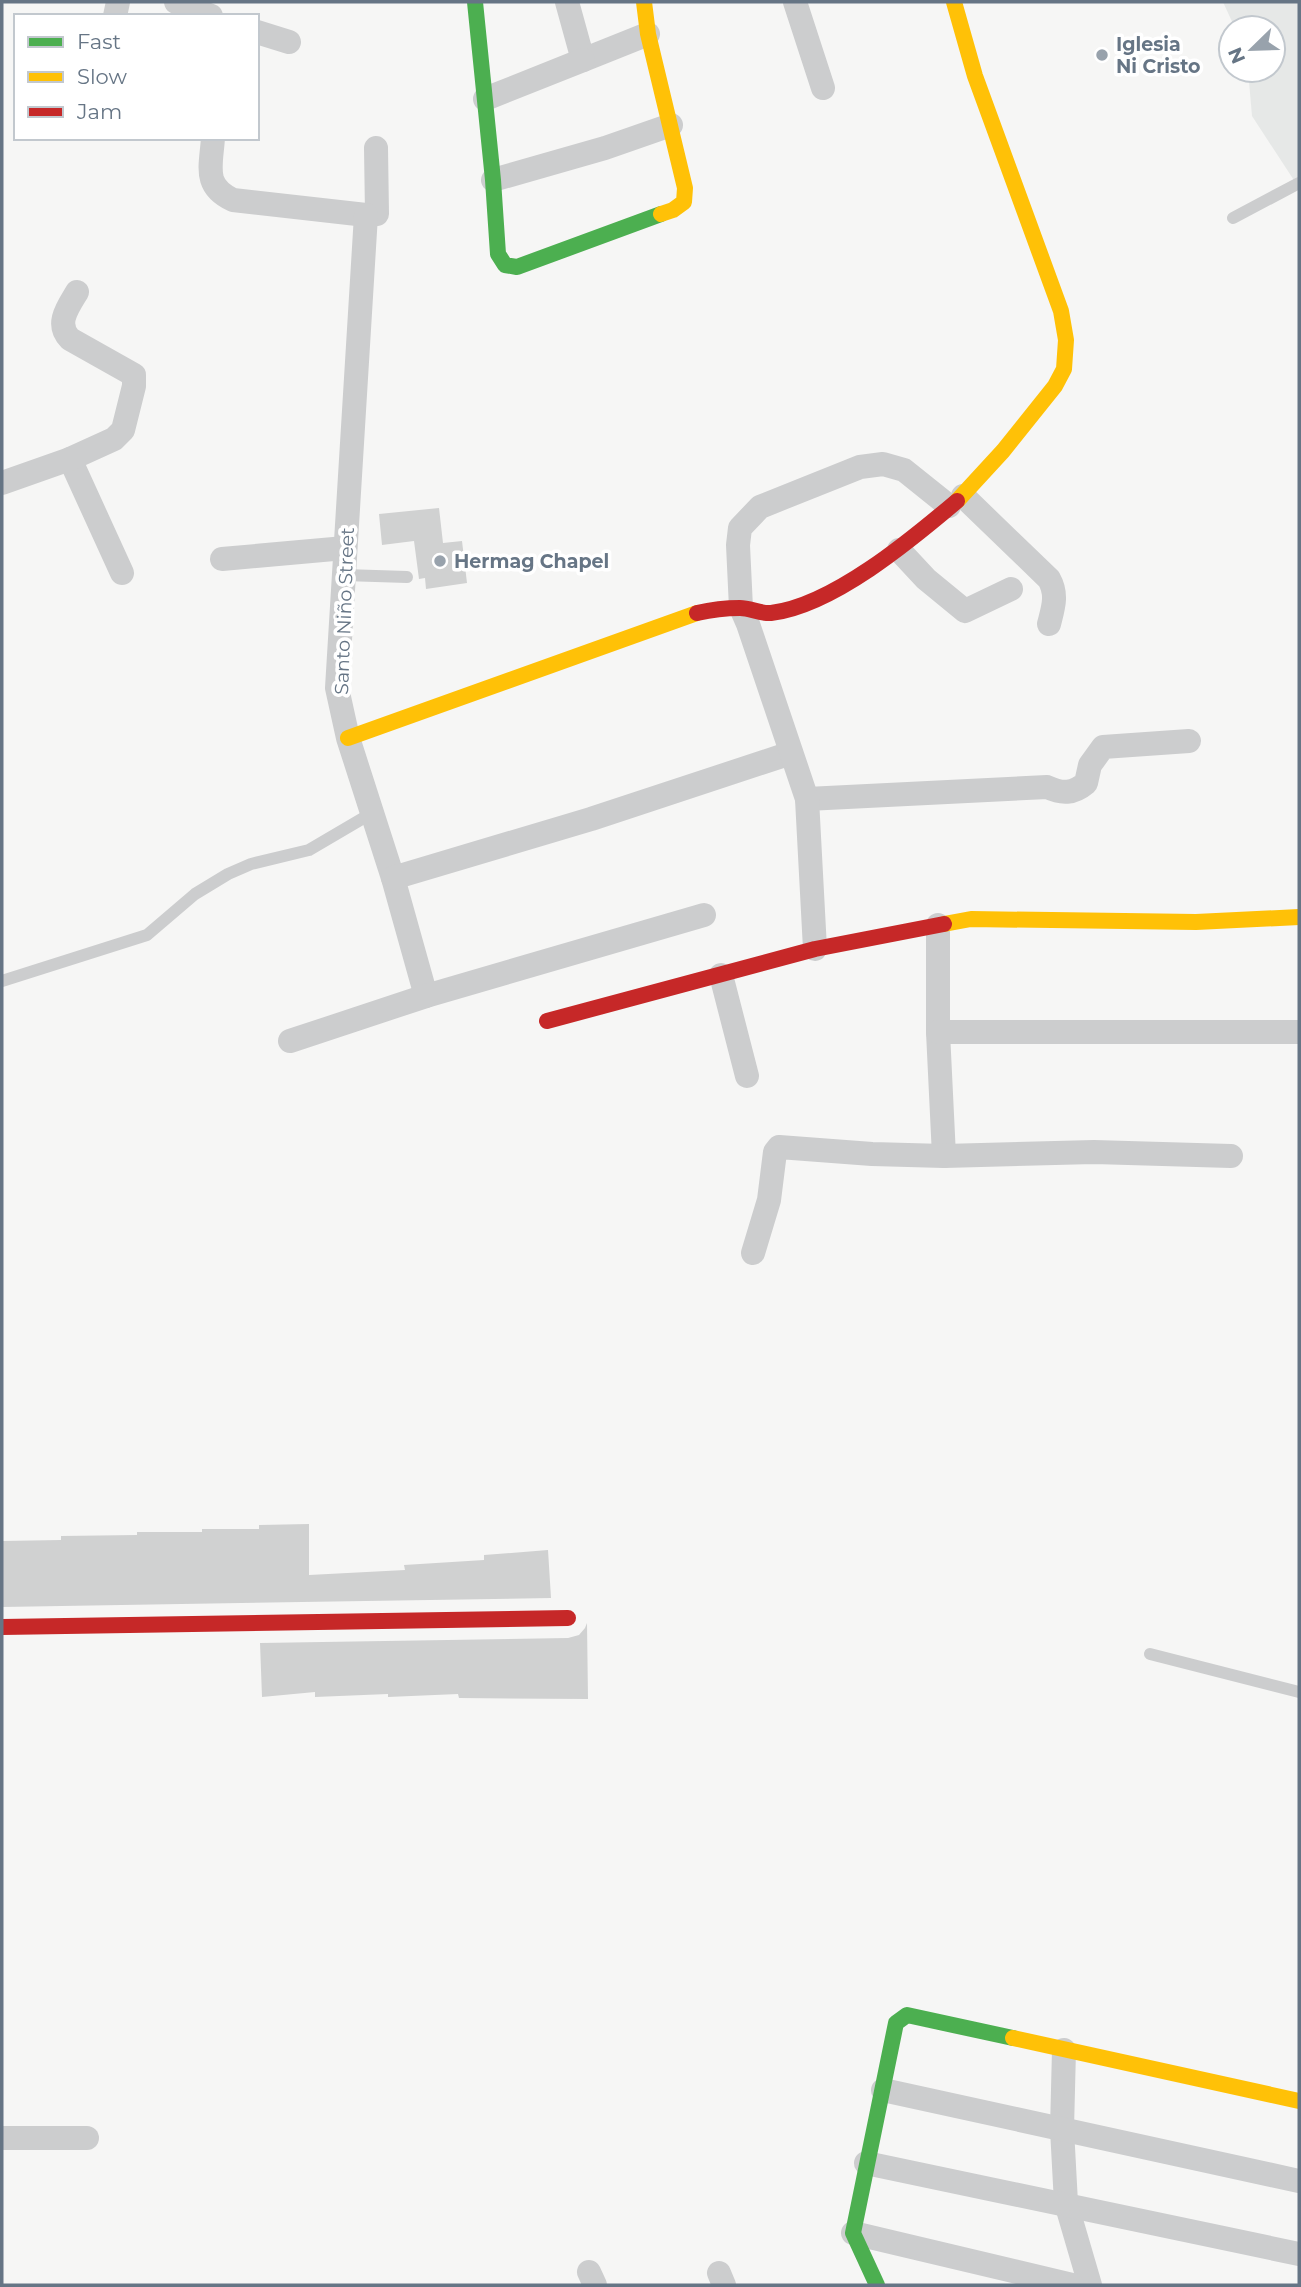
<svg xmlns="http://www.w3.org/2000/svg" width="1301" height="2287" viewBox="0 0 1301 2287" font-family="Montserrat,sans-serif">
<rect width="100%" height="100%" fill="#f6f6f5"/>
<polygon fill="#e6e8e7" points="1223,2 1299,2 1299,188 1252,116 1248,70 1273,70 1273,28 1235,28"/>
<g fill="#d0d1d1">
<polygon points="439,508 443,543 462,541 467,583 426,589 425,578 419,579 414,541 382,545 379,514"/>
<polygon points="309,1524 309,1575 405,1570 404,1565 484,1560 484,1555 548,1550 551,1598 2,1607 2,1541 61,1540 61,1536 137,1535 137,1532 202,1532 202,1529 259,1529 259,1525"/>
<polygon points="587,1623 588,1699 459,1698 458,1694 388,1697 388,1694 315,1697 315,1692 262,1697 260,1643 568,1638 579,1635 585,1628"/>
</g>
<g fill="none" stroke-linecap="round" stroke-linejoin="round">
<g stroke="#cccdce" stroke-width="12">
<polyline points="1233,218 1299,183"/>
<polyline points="344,575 407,577"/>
<polyline points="2,981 147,935 195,894 228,874 251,864 309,850 372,813"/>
<polyline points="1150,1654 1299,1692"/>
</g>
<g stroke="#cccdce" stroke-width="24">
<polyline points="176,2 211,16"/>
<polyline points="567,2 583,60 648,34"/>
<polyline points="795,2 823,88"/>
<polyline points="115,16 118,2"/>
<polyline points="257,32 289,42"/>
<polyline points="485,99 583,60"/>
<path d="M213,138C211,167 203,186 233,200L366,215L377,214L376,148"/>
<polyline points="493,180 605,148 671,125"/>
<polyline points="366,215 337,688 348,738 393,878 426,996"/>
<polyline points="70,459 122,573"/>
<path d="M2,483L70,459L114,439L123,430L134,386V375L70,339C55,324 68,307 77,292"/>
<path d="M963,496L1049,579C1058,595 1053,608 1049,624"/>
<polyline points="899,550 926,579 965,611 1011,589"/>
<polyline points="222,559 345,548"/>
<path d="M807,799L1047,787C1062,794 1073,794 1086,783L1090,765L1103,747L1189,741"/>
<polyline points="393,878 591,819 791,753"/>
<polyline points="938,925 938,1032 944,1156"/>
<polyline points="815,949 807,799 748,624 741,608 738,545 740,528 760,507 860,467 883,464 904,470 949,506"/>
<polyline points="721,975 747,1076"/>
<polyline points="938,1032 1299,1032"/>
<polyline points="290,1041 426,996 704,915"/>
<polyline points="753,1253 769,1200 775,1152 779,1147 872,1154 944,1156 1094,1152 1231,1156"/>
<polyline points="1064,2050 1062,2129 1066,2203 1090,2285"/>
<polyline points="883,2090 1299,2181"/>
<polyline points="2,2138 87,2138"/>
<polyline points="866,2163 1299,2254"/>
<polyline points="853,2233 1072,2285"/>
<polyline points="589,2272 595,2285"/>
<polyline points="719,2273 724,2285"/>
</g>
<g stroke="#4caf50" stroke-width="16">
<polyline points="475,2 493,180 498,254 505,265 517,267 661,214"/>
<polyline points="877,2285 853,2233 896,2023 907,2015 1013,2038"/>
</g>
<g stroke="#ffc107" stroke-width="16">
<polyline points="644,2 648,34 685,188 684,202 673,210 661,214"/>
<polyline points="954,2 975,76 1061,311 1066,340 1064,369 1055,386 1003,451 957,501"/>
<polyline points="348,738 697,613"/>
<polyline points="944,924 971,919 1196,922 1299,917"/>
<polyline points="1013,2038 1299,2101"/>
</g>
<g stroke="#c62828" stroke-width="16">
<path d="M697,613C710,610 726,608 740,608C750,608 761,614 771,613C832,606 911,540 957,501"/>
<polyline points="547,1021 815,949 944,924"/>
<polyline points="2,1627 568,1618"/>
</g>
</g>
<g fill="#98a2ac" stroke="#fff" stroke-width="2.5">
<circle cx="1102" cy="55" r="7"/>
<circle cx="440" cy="561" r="7"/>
</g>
<g text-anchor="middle" stroke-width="7" stroke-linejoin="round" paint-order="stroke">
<g font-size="19" font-weight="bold" fill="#667585" stroke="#fff" text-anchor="start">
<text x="1116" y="51">Iglesia<tspan x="1116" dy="22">Ni Cristo</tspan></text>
<text x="454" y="568">Hermag Chapel</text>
</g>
<g font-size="19" fill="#667585" stroke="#fff">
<text transform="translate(344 611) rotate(-88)" y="7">Santo Niño Street</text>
</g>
</g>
<rect width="1301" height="2287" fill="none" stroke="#667585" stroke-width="7"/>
<rect x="14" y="14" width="245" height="126" fill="#ffffff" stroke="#c2c8ce" stroke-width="2"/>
<rect x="28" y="37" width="35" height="10" fill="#4caf50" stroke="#c2c8ce" stroke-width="2"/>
<text x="77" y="49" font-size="21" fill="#667585">Fast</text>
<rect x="28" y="72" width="35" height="10" fill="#ffc107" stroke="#c2c8ce" stroke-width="2"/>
<text x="77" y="84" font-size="21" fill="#667585">Slow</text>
<rect x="28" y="107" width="35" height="10" fill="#c62828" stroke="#c2c8ce" stroke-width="2"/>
<text x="77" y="119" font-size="21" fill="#667585">Jam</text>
<g transform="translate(1252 49) rotate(247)"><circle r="33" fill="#ffffff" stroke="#c2c8ce" stroke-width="2"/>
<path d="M0-5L12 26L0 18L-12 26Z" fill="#98a2ac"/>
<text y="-10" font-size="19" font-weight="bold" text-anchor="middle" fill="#667585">N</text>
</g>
</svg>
